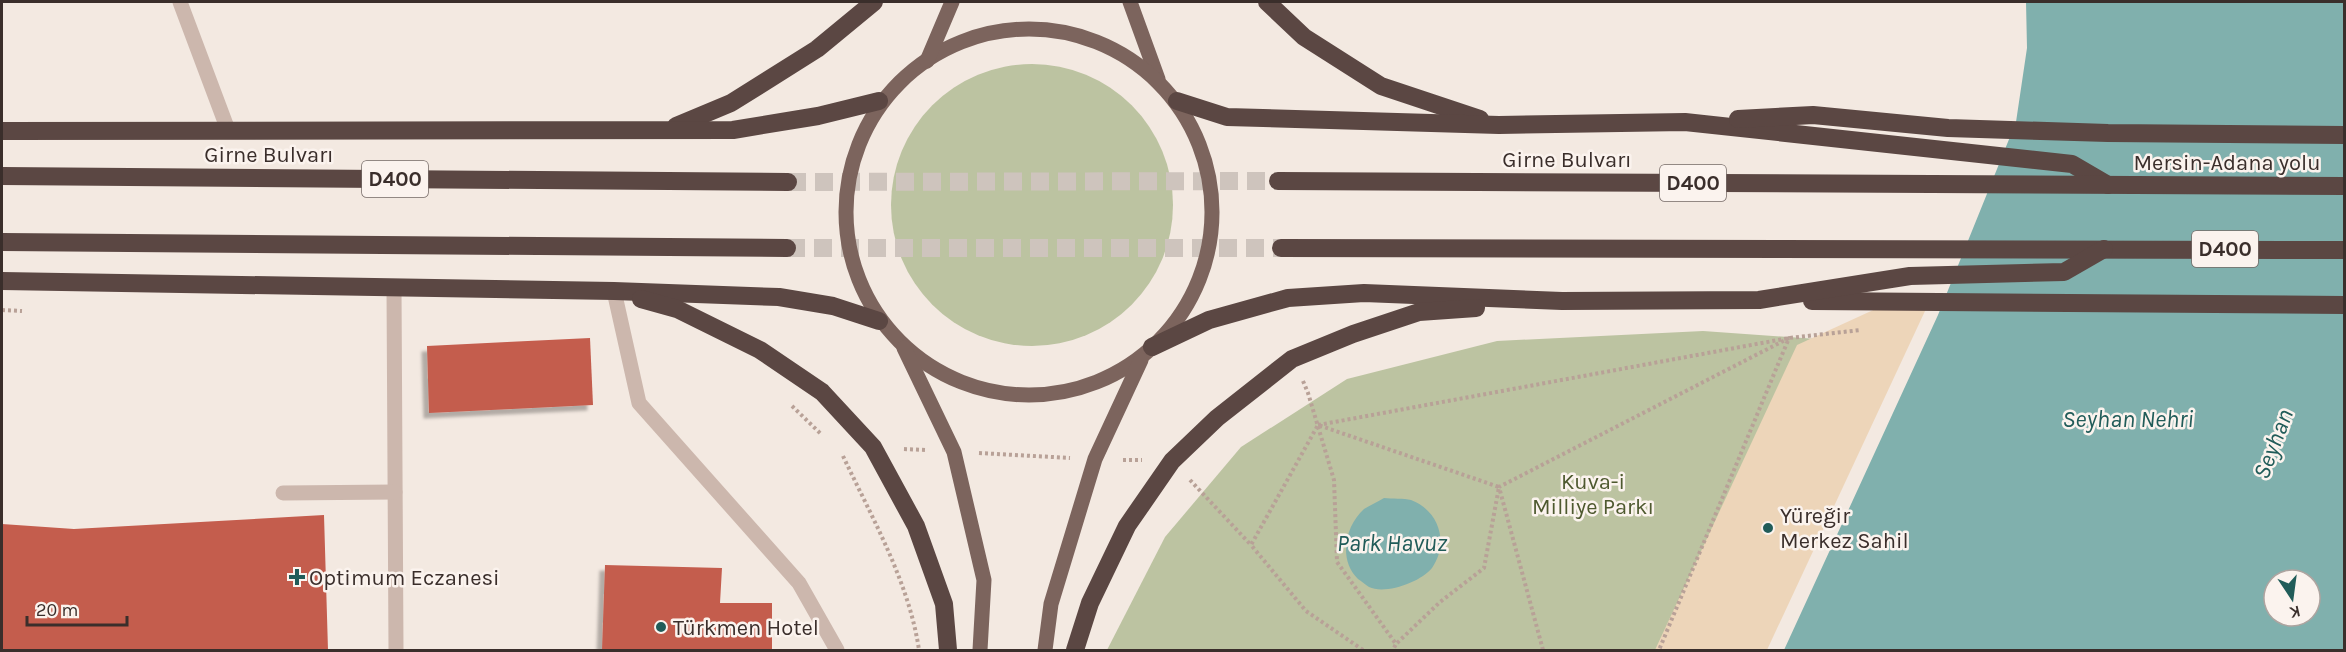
<svg xmlns="http://www.w3.org/2000/svg" width="2346" height="652" viewBox="0 0 2346 652" font-family="Karla,sans-serif">
<defs>
<filter id="shadow"><feDropShadow dx="-5.5" dy="5.5" stdDeviation="1.5" flood-color="#0004"/></filter>
</defs>
<rect width="100%" height="100%" fill="#f3e9e1"/>
<g fill="#bcc3a1">
<circle cx="1032" cy="205" r="141"/>
<polygon points="1703,331 1860,342 1701,650 1107,650 1165,537 1241,447 1347,379 1497,341"/>
</g>
<polygon fill="#edd5b9" points="1906,295 1932,296 1767,650 1655,650 1797,345"/>
<g fill="#80b0ad" fill-rule="evenodd">
<path d="M2026,2H2344V650H1784L1938,315L2016,122L2027,48ZM2274,580H2310V616H2274Z"/>
<path d="M1384,498C1392,499 1404,498 1411,500C1440,511 1449,544 1432,568C1421,582 1385,595 1369,587C1366,585 1361,581 1358,579C1338,560 1345,526 1364,509C1370,505 1378,502 1384,498Z"/>
</g>
<g fill="#c45d4e" filter="url(#shadow)">
<polygon points="590,338 593,405 429,413 427,346"/>
<polygon points="324,515 328,650 2,650 2,524 74,529"/>
<polygon points="605,565 722,568 720,603 772,603 772,650 602,650"/>
</g>
<g fill="none" stroke-linecap="round" stroke-linejoin="round">
<g stroke="#cec4bd" stroke-width="18" stroke-dasharray="18 9" stroke-linecap="butt">
<polyline points="788,182 1278,181"/>
<polyline points="787,248 1281,248"/>
</g>
<g stroke="#b8a197" stroke-width="4" stroke-dasharray="3 3" stroke-linecap="butt">
<polyline points="2,310 22,311"/>
<polyline points="1303,381 1308,393 1334,480 1337,562 1396,644 1393,650"/>
<polyline points="792,406 821,434"/>
<polyline points="1318,425 1789,338 1861,330"/>
<polyline points="904,449 927,450"/>
<polyline points="979,453 1070,458"/>
<path d="M843,456C872,518 909,582 919,650"/>
<polyline points="1123,460 1142,460"/>
<polyline points="1190,480 1251,545"/>
<polyline points="1363,650 1306,611 1251,545 1318,425 1499,487 1484,568 1440,602 1396,644"/>
<polyline points="1543,650 1499,487 1789,338 1659,650"/>
</g>
<g stroke="#ccb7ad" stroke-width="15">
<polyline points="180,2 228,130"/>
<polyline points="394,288 396,650"/>
<polyline points="614,291 639,403 799,583 837,650"/>
<polyline points="283,493 395,492"/>
</g>
<g stroke="#7c645d" stroke-width="15">
<polyline points="1130,2 1158,79"/>
<circle cx="1029" cy="212" r="183"/>
<polyline points="927,61 952,2"/>
<polyline points="904,348 954,452 984,580 980,650"/>
<polyline points="1045,650 1051,604 1095,459 1141,360"/>
</g>
<g stroke="#5b4743" stroke-width="18">
<polyline points="1267,2 1304,37 1381,86 1480,119"/>
<polyline points="1177,101 1227,117 1499,125 1685,122 2072,164 2108,185"/>
<polyline points="1738,119 1813,115 1948,128 2108,133 2344,135"/>
<polyline points="676,126 731,103 817,49 874,2"/>
<polyline points="2,131 733,130 818,116 879,101"/>
<polyline points="2,176 788,182"/>
<polyline points="1278,181 2344,186"/>
<polyline points="2,242 787,248"/>
<polyline points="1281,248 2344,250"/>
<polyline points="2,281 614,291 779,297 833,306 879,321"/>
<polyline points="641,299 677,309 760,350 822,392 873,447 916,526 944,604 948,650"/>
<polyline points="1812,301 2344,305"/>
<polyline points="1152,347 1209,320 1288,298 1364,293 1562,301 1759,300 1910,276 2064,272 2104,249"/>
<polyline points="1075,650 1090,603 1127,526 1172,461 1217,418 1292,359 1353,334 1419,312 1476,308"/>
</g>
</g>
<g fill="#215c59" stroke="#fbf3ee" stroke-width="2">
<circle cx="1768" cy="528" r="6"/>
<path d="M294 568h6v6h6v6h-6v6h-6v-6h-6v-6h6z"/>
<circle cx="661" cy="627" r="6"/>
</g>
<g text-anchor="middle" stroke-width="5" stroke-linejoin="round" paint-order="stroke">
<g fill="#fbf3ee" stroke="#746966" stroke-width="1.5">
<rect x="362" y="161" width="66" height="36" rx="4.5"/>
<rect x="1660" y="165" width="66" height="36" rx="4.5"/>
<rect x="2192" y="231" width="66" height="36" rx="4.5"/>
</g>
<g font-size="21" font-weight="bold" fill="#3a2e2b">
<text x="395" y="186">D400</text>
<text x="1693" y="190">D400</text>
<text x="2225" y="256">D400</text>
</g>
<g font-size="22" fill="#3a2e2b" stroke="#fbf3ee">
<text x="269" y="162">Girne Bulvarı</text>
<text x="1567" y="167">Girne Bulvarı</text>
<text x="2227" y="170">Mersin-Adana yolu</text>
</g>
<g font-size="22" fill="#4e592f" stroke="#fbf3ee">
<text x="1593" y="489">Kuva-i<tspan x="1593" dy="25">Milliye Parkı</tspan></text>
</g>
<g font-size="22" fill="#3a2e2b" stroke="#fbf3ee" text-anchor="start">
<text x="1780" y="523">Yüreğir<tspan x="1780" dy="25">Merkez Sahil</tspan></text>
<text x="309" y="585">Optimum Eczanesi</text>
<text x="673" y="635">Türkmen Hotel</text>
</g>
<g font-size="24" font-style="italic" fill="#215c59" stroke="#fbf3ee">
<text x="2128" y="427">Seyhan Nehri</text>
<text transform="translate(2273 444) rotate(-69)" y="8">Seyhan</text>
<text x="1392" y="551">Park Havuz</text>
</g>
</g>
<rect width="2346" height="652" fill="none" stroke="#3a2e2b" stroke-width="6"/>
<g transform="translate(2292 598) rotate(167)"><circle r="28" fill="#fbf3ee" stroke="#aea4a0" stroke-width="1.5"/>
<path d="M0-4.5L10 22L0 15L-10 22Z" fill="#215c59"/>
<text y="-9" font-size="16" font-weight="bold" text-anchor="middle" fill="#3a2e2b">K</text>
</g>
<path d="M27 616v9h100v-9" fill="none" stroke="#3a2e2b" stroke-width="3"/>
<text x="36" y="616" font-size="18" fill="#3a2e2b" stroke="#fbf3ee" stroke-width="4.5" paint-order="stroke">20 m</text>
</svg>
